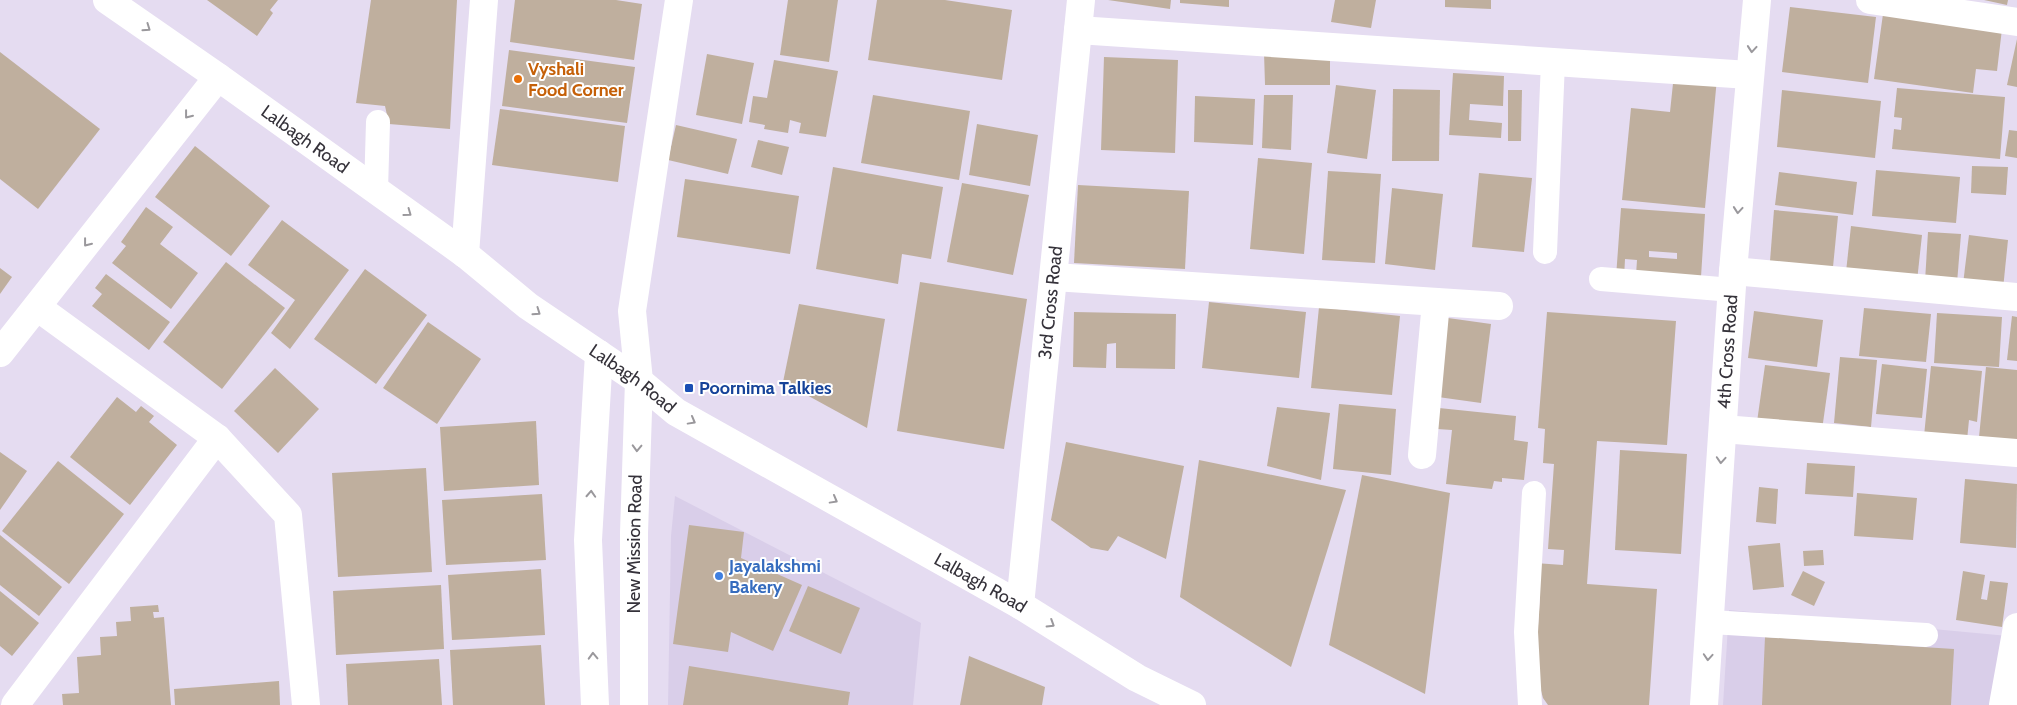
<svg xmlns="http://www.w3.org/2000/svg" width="2017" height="705" viewBox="0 0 2017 705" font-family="Cabin,sans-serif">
<rect width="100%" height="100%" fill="#e5dcf1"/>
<g fill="#d9cee9">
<polygon points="675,496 921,623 913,705 668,705 671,536"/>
<polygon points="1729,610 2008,636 1994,705 1723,705"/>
</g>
<g fill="#bfaf9e" fill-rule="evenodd">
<polygon points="207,0 278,0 270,10 273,13 257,36"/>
<polygon points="371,0 457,0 450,129 389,124 385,106 356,103"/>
<polygon points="515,0 616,0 642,4 634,60 510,42"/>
<polygon points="788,0 838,0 829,62 780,55"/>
<polygon points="877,0 945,0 1012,10 1002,80 868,60"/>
<polygon points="1108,0 1171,0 1170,9"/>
<polygon points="1180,0 1229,0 1229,7 1180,3"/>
<polygon points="1335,0 1376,0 1371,28 1331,22"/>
<polygon points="1445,0 1491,0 1491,9 1445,7"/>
<polygon points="1984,0 2008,0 2007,5"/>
<polygon points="1790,7 1876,17 1868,83 1782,72"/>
<polygon points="1883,14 2002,29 1997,71 1976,69 1973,93 1874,79"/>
<polygon points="2017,39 2017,87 2007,85"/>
<polygon points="509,50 635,67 627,123 502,106"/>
<polygon points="1330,51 1330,85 1265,85 1264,52"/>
<polygon points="0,52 100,129 38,209 0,179"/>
<polygon points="707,54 754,63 742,124 696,115"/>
<polygon points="1104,57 1178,60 1175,153 1101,150"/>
<polygon points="774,60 838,71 826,137 799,133 801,123 790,120 788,133 764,129 765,125 749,122 753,96 767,98"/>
<polygon points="1453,73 1504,76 1503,106 1470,104 1469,120 1502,123 1501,138 1449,135"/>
<polygon points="1674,74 1717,78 1705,208 1622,200 1631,108 1670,112"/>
<polygon points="1336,85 1376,90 1367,159 1327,153"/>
<polygon points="1897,88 2005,97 2000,159 1892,149 1894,129 1901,130 1902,118 1894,117"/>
<polygon points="1393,89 1440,90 1439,161 1392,161"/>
<polygon points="1508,90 1522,90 1521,141 1508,141"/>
<polygon points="1782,90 1881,101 1875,158 1777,147"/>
<polygon points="873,95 970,111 959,180 861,163"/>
<polygon points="1264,95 1293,95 1291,150 1262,148"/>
<polygon points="1195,96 1255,99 1253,145 1194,142"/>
<polygon points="500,109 625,126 618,182 492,165"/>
<polygon points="977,124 1038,135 1030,186 969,175"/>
<polygon points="676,125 737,139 728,174 668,160"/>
<polygon points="2009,130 2017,131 2017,158 2005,156"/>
<polygon points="758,140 789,147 782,175 751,167"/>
<polygon points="195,146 270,206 231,256 155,197"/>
<polygon points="1258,158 1312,163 1304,254 1250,249"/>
<polygon points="1972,166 2008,167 2006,195 1971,193"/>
<polygon points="833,167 943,187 931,259 902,254 898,284 816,269"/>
<polygon points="1876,170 1960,177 1956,223 1872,216"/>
<polygon points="1328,171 1381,174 1375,263 1322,260"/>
<polygon points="1779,172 1857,182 1853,215 1775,205"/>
<polygon points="1479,173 1532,178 1524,252 1472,247"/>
<polygon points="685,179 799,196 790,254 677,237"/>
<polygon points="962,183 1029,195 1013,275 947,262"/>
<polygon points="1078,185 1189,191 1185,269 1074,263"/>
<polygon points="1392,188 1443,194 1435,270 1385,264"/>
<polygon points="146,207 173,227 160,244 198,273 171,309 112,263 126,246 121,242"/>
<path d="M1621,208L1705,214L1701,277L1636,275L1637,260L1625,259L1624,278L1616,277ZM1649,251L1677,253V259L1649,257Z"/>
<polygon points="1774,210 1838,216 1833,267 1770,261"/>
<polygon points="282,220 349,270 290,349 271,333 295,300 248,265"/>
<polygon points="1851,226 1922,235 1917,281 1846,272"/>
<polygon points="1928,232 1961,234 1957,283 1925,281"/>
<polygon points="1969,235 2008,240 2003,289 1963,284"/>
<polygon points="226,262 285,308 222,389 163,342"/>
<polygon points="0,268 12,277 0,294"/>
<polygon points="365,269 427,315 376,384 314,339"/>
<polygon points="106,274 170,322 149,350 92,306 102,294 95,288"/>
<polygon points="920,282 1027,299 1004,449 897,431"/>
<polygon points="1209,302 1306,312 1299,378 1202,368"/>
<polygon points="799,304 885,319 867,428 783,382"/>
<polygon points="1319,307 1400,316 1392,395 1311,388"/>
<polygon points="1864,308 1931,314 1926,362 1859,356"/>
<polygon points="1754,311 1823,320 1817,367 1748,358"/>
<polygon points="1074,312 1176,314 1175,369 1116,368 1116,343 1107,344 1106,368 1073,367"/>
<polygon points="1547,312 1676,321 1667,445 1597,441 1587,584 1657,589 1649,705 1548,705 1543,698 1535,669 1540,597 1533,596 1535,563 1563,565 1564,550 1548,549 1554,464 1543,463 1545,429 1538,428"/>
<polygon points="1937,313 2002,317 1999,367 1934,363"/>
<polygon points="2012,316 2017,317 2017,361 2007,360"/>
<polygon points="1448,318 1491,324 1481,403 1438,397"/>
<polygon points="428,322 481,359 437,424 383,388"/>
<polygon points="1840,357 1877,360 1871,427 1834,423"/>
<polygon points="1882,364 1927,369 1922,418 1876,414"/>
<polygon points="1765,365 1830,373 1822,430 1757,422"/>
<polygon points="1931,366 1982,371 1977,422 1969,420 1967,440 1924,436"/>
<polygon points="1986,367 2017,370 2017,441 1979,437"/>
<polygon points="275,368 319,409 278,453 234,411"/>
<polygon points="117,397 136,412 141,406 154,416 149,422 177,445 130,505 70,457"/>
<polygon points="1339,404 1396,409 1391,475 1333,469"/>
<polygon points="1277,407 1330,413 1321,480 1267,466"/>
<polygon points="1439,408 1516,416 1514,440 1528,442 1524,480 1502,478 1502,482 1494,481 1492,489 1446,484 1452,430 1437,429"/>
<polygon points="536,421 539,485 444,491 440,427"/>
<polygon points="1066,442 1184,466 1166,559 1118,536 1108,551 1091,548 1051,520"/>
<polygon points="1620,450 1687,454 1681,554 1615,550"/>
<polygon points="0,452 27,471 0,510"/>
<polygon points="1199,460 1346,490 1291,667 1180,597"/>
<polygon points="58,461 124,514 69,584 2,531"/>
<polygon points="1807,463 1855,466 1853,497 1805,494"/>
<polygon points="426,468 432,572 338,577 332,473"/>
<polygon points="1362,475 1450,493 1425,694 1329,645"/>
<polygon points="1965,479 2017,484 2016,548 1960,543"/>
<polygon points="1759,487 1778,489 1776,524 1756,522"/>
<polygon points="1857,493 1917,498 1913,540 1854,536"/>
<polygon points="542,494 546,560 446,565 442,500"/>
<polygon points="689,525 744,532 741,558 802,585 773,651 731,632 728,652 673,644"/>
<polygon points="0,535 62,587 39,616 0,585"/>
<polygon points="1780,543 1784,587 1753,590 1748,546"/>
<polygon points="1823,550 1824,565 1804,566 1803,551"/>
<polygon points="541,569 545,635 452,640 448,575"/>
<polygon points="1803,571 1825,582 1814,606 1791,595"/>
<polygon points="1963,571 1985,575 1981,599 1987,600 1990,581 2008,583 2002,627 1956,620"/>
<polygon points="441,585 444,649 336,655 333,591"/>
<polygon points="808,586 860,608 841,654 789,631"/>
<polygon points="0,591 39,623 12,656 0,646"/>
<polygon points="158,605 159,612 153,612 154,618 164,617 171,705 63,705 62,694 79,693 77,657 101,655 100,637 117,636 116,622 131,621 130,607"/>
<polygon points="1765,637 1954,649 1951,705 1762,705"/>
<polygon points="541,645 545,705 453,705 450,650"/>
<polygon points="969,656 1045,687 1042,705 960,705"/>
<polygon points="439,659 442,705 348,705 346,664"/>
<polygon points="689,666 850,692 848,705 683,705"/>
<polygon points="279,681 280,705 175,705 174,689"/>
</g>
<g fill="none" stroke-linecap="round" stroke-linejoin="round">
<g stroke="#fff" stroke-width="24">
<polyline points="376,190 378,122"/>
<polyline points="1545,252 1553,62"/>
<polyline points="1601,279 1732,290"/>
<polyline points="1711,622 1926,635"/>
<polyline points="1530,705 1526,632 1534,493"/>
</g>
<g stroke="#fff" stroke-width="28">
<polyline points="1870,0 2017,22"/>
<polyline points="1078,30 1749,75"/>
<polyline points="465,254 484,0"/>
<polyline points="1733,271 2017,297"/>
<polyline points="1054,277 1499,306"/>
<polyline points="37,307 217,438 288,515 306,705"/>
<polyline points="0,353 218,77"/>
<polyline points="639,381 632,311 679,0"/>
<polyline points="1723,429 2017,453"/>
<polyline points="1422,455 1436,302"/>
<path id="s1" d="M1020,605L1081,0"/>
<polyline points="15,705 217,438"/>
<path id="s2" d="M1704,705L1733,271L1757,0"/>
<polyline points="2003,705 2017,627"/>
</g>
<g stroke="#fff" stroke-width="28">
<path id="s3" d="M107,0L218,77L465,254L528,306L639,381L676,412L1020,605L1137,678L1192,705"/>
<polyline points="595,705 588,540 599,354"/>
<path id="s4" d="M634,705V533L639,381"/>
</g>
</g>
<defs><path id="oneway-chevron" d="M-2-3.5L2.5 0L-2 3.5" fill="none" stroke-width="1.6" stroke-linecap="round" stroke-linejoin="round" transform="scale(1.25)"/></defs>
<g stroke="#9a989c">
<use href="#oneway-chevron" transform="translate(147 28) rotate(35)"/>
<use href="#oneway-chevron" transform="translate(1752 49) rotate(95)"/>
<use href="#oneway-chevron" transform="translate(188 115) rotate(128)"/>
<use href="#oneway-chevron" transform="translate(1738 210) rotate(95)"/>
<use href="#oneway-chevron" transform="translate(408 213) rotate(36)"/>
<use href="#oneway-chevron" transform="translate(87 243) rotate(128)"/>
<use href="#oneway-chevron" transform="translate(537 312) rotate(35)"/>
<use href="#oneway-chevron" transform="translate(692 421) rotate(29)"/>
<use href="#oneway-chevron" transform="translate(637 448) rotate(92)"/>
<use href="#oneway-chevron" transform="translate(1721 460) rotate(94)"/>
<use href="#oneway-chevron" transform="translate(591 494) rotate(-87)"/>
<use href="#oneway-chevron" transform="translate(834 500) rotate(29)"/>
<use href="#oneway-chevron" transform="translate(1051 624) rotate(32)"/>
<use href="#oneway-chevron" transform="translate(593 656) rotate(-92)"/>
<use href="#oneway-chevron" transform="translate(1708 657) rotate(94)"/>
</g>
<circle fill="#e8710a" stroke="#fff" stroke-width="2" cx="518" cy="79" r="5"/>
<rect fill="#1a4fb4" stroke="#fff" stroke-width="2" x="684" y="383" width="10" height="10" rx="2.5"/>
<circle fill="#3f7fe0" stroke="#fff" stroke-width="2" cx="719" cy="576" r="5"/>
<g text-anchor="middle" stroke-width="4" stroke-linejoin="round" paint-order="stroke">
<g font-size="18" font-weight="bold" fill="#c56008" stroke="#fff" text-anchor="start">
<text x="528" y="75">Vyshali<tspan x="528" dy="21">Food Corner</tspan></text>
</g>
<g font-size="18" fill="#35323a" stroke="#fff">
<text dy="6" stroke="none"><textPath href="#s3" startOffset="242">Lalbagh Road</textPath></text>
<text dy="6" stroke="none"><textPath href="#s1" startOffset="304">3rd Cross Road</textPath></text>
<text dy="6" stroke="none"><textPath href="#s2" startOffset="354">4th Cross Road</textPath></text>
<text dy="6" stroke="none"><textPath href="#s3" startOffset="648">Lalbagh Road</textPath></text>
<text dy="6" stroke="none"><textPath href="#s4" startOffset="161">New Mission Road</textPath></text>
<text dy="6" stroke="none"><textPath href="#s3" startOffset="1052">Lalbagh Road</textPath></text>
</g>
<g font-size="18" font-weight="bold" fill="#164399" stroke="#fff" text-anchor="start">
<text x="699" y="394">Poornima Talkies</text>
</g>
<g font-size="18" font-weight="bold" fill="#366cbe" stroke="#fff" text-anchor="start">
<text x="729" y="572">Jayalakshmi<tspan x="729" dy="21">Bakery</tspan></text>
</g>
</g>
</svg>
